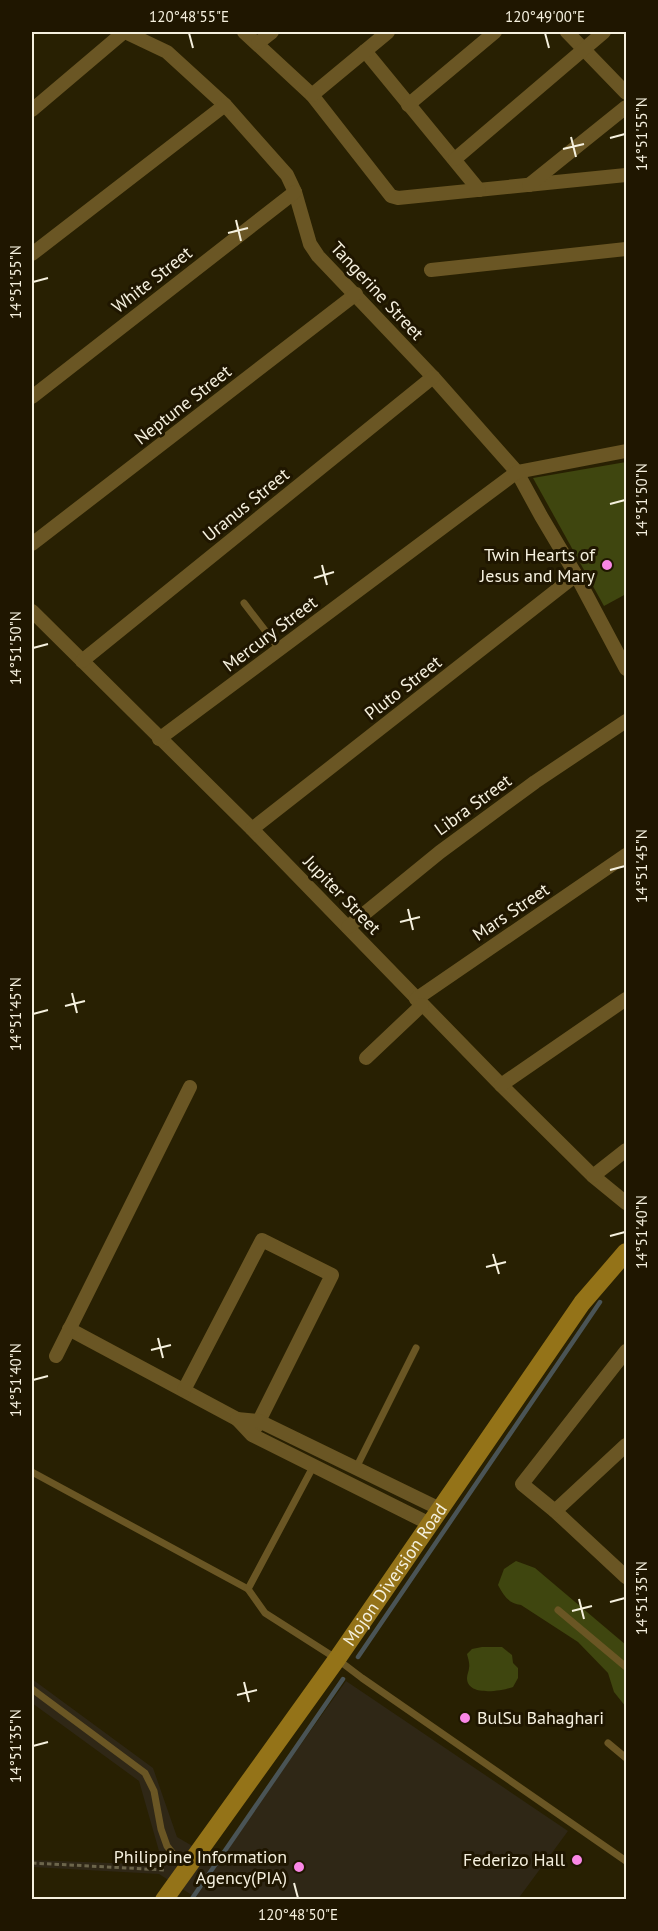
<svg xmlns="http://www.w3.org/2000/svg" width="658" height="1931" viewBox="0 0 658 1931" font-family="'PT Sans',sans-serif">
<rect width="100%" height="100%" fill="#282002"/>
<polygon fill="#2f2716" points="32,1679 153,1768 177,1837 218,1861 346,1681 568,1831 518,1899 198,1899 159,1874 32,1867 32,1860 163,1865 139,1781 32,1703"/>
<g fill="#3f460f">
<polygon points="626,462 626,594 604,606 533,478"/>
<path d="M516,1561L535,1568L626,1645V1707L614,1692L608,1673L578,1642L521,1605C508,1603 504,1596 498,1585L504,1569Z"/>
<path d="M482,1647H502L512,1655L513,1663L518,1668V1678L513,1687C502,1691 467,1697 467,1678C467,1674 469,1671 469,1668C470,1664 468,1658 467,1654L472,1649Z"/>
</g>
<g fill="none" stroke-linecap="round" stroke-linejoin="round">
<g stroke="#4a5456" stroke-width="4.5">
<polyline points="358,1657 600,1302"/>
<polyline points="191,1900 343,1679"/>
</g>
<polyline stroke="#6c654b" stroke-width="3" stroke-dasharray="4.5 3" stroke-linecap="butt" points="32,1863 165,1870"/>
<g stroke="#6a5624" stroke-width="7">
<polyline points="244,603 280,650"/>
<polyline points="356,1468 416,1348"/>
<polyline points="32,1472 248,1589 265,1613 337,1659 362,1678 626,1861"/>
<polyline points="248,1589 314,1465"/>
<polyline points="558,1610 626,1667"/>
<polyline points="32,1689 145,1773 154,1791 161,1829 167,1846 185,1869"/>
<polyline points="608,1743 626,1758"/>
</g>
<g stroke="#6a5624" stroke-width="14">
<polyline points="125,32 167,52 225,105 287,175 295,192 310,244 318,256 433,377 517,472 541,516 576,575 626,669"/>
<polyline points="244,32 312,95 391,196 398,198 626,175"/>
<polyline points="567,32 626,93"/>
<polyline points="258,43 272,32"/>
<polyline points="365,51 479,190"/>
<polyline points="312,95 388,32"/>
<polyline points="408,105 495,32"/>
<polyline points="32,110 124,32"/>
<polyline points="455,159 604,32"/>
<polyline points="529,185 626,107"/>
<polyline points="32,254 225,105"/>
<polyline points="431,270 626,249"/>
<polyline points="32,397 295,192"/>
<polyline points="32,544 356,294"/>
<polyline points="32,611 252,829 501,1085 593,1176 626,1203"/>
<polyline points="82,661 433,377"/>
<polyline points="159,739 517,472 626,451"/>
<polyline points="252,829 576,575"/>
<polyline points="348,927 440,852 535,782 626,721"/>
<polyline points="416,999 626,855"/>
<polyline points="366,1058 422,1005"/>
<polyline points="501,1085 626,999"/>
<polyline points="593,1176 626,1150"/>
<polyline points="69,1329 237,1419"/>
<polyline points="626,1351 522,1484 555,1511 626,1577"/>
<polyline points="56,1356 190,1087"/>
<polyline points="184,1390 262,1240 332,1275 256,1427"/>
<polyline points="555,1511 626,1445"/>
<polyline points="430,1524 252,1435 237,1419 259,1421 440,1509"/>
</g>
<path stroke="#947318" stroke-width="18" id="s1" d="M164,1900L337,1659L582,1303L626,1252"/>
</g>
<path fill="none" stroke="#f5f0de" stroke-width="2" d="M189,33L193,48M545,33L549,48M571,137L576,157M610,138L625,134M563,149L584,144M236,220L241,241M228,233L248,228M33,282L48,278M610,504L625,500M322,565L327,585M314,578L334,572M33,648L48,644M610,870L625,866M408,909L413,930M400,922L420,917M72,993L77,1013M65,1006L85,1001M33,1014L48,1010M610,1236L625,1232M493,1254L499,1274M486,1267L506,1262M158,1338L163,1358M151,1350L171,1345M33,1380L48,1376M579,1599L584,1619M610,1602L625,1598M572,1611L592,1606M244,1682L249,1702M237,1695L257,1690M33,1746L48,1742M294,1883L298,1898"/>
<g fill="#fa87e6" stroke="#1f1600" stroke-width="2">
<circle cx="607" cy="565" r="6"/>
<circle cx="465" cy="1718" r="6"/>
<circle cx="577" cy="1860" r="6"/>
<circle cx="299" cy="1867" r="6"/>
</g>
<g text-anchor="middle" stroke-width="6" stroke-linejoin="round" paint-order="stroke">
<g font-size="18" fill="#f5f0de" stroke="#1f1600">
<text transform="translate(152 280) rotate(-38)" y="6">White Street</text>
<text transform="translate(377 291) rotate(47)" y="6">Tangerine Street</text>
<text transform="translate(183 405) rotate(-38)" y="6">Neptune Street</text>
<text transform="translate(246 505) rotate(-39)" y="6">Uranus Street</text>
<text transform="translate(270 634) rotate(-37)" y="6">Mercury Street</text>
<text transform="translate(403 688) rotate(-38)" y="6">Pluto Street</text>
<text transform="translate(473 805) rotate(-36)" y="6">Libra Street</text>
<text transform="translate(342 895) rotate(46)" y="6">Jupiter Street</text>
<text transform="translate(511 912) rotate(-34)" y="6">Mars Street</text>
<text dy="6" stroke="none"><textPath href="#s1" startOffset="399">Mojon Diversion Road</textPath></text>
</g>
<g font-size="18" fill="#f5f0de" stroke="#1f1600" text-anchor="end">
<text x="595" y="561">Twin Hearts of<tspan x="595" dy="21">Jesus and Mary</tspan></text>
<text x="477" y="1724" text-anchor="start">BulSu Bahaghari</text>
<text x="287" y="1863">Philippine Information<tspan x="287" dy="21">Agency(PIA)</tspan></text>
<text x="565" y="1866">Federizo Hall</text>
</g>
</g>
<rect width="658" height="1931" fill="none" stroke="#1f1600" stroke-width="66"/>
<rect x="33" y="33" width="592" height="1865" fill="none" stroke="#f5f0de" stroke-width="2"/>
<g font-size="15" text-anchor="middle" fill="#f5f0de">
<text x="189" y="22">120°48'55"E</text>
<text x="545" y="22">120°49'00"E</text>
<text transform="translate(642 134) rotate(-90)" y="5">14°51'55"N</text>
<text transform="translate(16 282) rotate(-90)" y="5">14°51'55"N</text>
<text transform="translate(642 500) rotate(-90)" y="5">14°51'50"N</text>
<text transform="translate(16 648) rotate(-90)" y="5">14°51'50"N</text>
<text transform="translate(642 866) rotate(-90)" y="5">14°51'45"N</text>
<text transform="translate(16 1014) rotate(-90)" y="5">14°51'45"N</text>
<text transform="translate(642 1232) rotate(-90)" y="5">14°51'40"N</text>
<text transform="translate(16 1380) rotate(-90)" y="5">14°51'40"N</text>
<text transform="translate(642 1598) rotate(-90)" y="5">14°51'35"N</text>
<text transform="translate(16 1746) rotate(-90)" y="5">14°51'35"N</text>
<text x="298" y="1920">120°48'50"E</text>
</g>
</svg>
